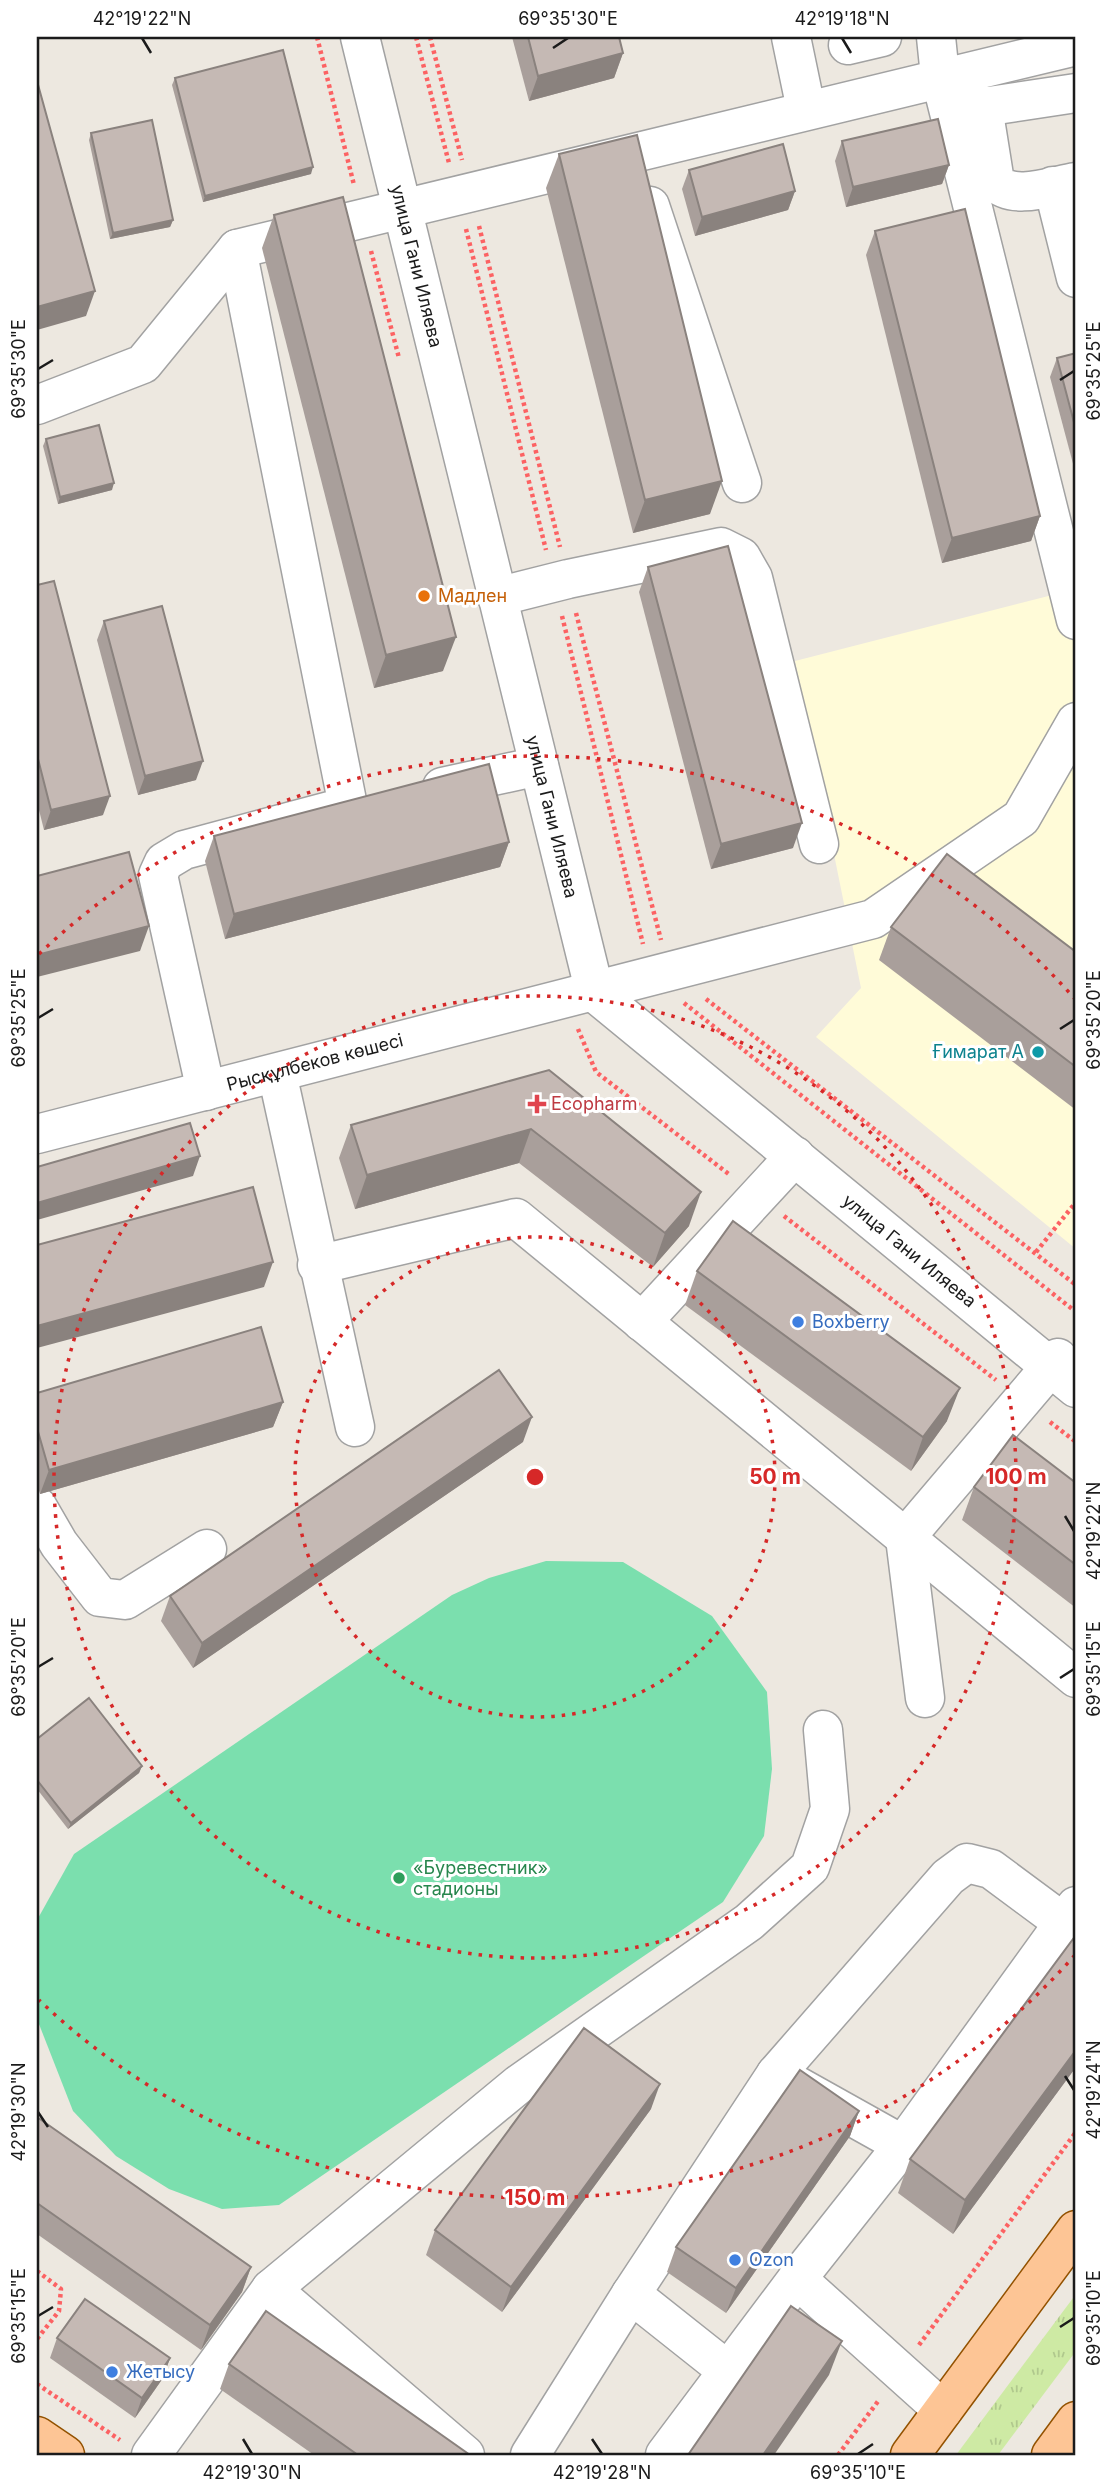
<svg xmlns="http://www.w3.org/2000/svg" width="1113" height="2492" viewBox="0 0 1113 2492" font-family="Inter,sans-serif">
<defs>
<pattern id="grass-tufts" width="24" height="20" patternUnits="userSpaceOnUse" patternTransform="scale(1.75)"><rect width="24" height="20" fill="#ceeaa4"/><path d="M3 7l-1-3M5 7V3M7 7l1-3M15 17l-1-3M17 17v-4M19 17l1-3" fill="none" stroke="#b0c88d"/></pattern>
</defs>
<rect width="100%" height="100%" fill="#ede8e0"/>
<polygon fill="#fffbd8" points="1076,589 1076,1249 816,1037 861,988 795,661"/>
<polygon fill="url(#grass-tufts)" points="1076,2294 1076,2351 998,2455 956,2455"/>
<polygon fill="#7bdfae" points="546,1561 623,1562 712,1616 767,1692 772,1769 764,1836 723,1902 279,2205 222,2209 169,2189 116,2156 73,2111 37,2019 37,1920 74,1854 452,1595 489,1578"/>
<g fill="none" stroke-linecap="round" stroke-linejoin="round">
<g stroke="#a2a2a2" stroke-width="41">
<g id="minor">
<path id="s1" d="M360,37L595,993L1076,1388"/>
<polyline points="791,37 806,109"/>
<polyline points="936,37 940,76 1076,620"/>
<polyline points="848,45 882,37"/>
<polyline points="961,92 983,107 1076,93"/>
<path d="M983,107L995,182C1014,201 1051,186 1076,182"/>
<polyline points="1053,186 1076,278"/>
<polyline points="650,206 742,483"/>
<polyline points="37,405 143,364 237,249 1076,46"/>
<polyline points="497,597 568,579 721,547 741,557 753,578 819,844"/>
<polyline points="442,787 539,766"/>
<polyline points="277,1073 355,1427"/>
<polyline points="206,1091 158,875 164,862 184,850 348,806 237,249"/>
<path id="s2" d="M37,1134L873,919L1021,818L1076,722"/>
<polyline points="317,1265 516,1218 1076,1678"/>
<polyline points="642,1322 795,1156"/>
<polyline points="37,1506 59,1544 100,1597 125,1600 207,1549"/>
<polyline points="925,1698 905,1538 1058,1358"/>
<polyline points="776,2074 948,1877 967,1863 991,1869 1076,1932"/>
<polyline points="903,2145 1076,1906"/>
<polyline points="271,2289 519,2084 749,1922 810,1867 830,1809 823,1730"/>
<polyline points="728,2371 631,2294 776,2074 903,2145 797,2279"/>
<polyline points="151,2455 271,2289 465,2455"/>
<polyline points="530,2455 631,2294"/>
<polyline points="665,2455 797,2279 943,2410"/>
</g>
</g>
<g stroke="#935200" stroke-width="41">
<g id="major">
<polyline points="37,2436 65,2455"/>
<polyline points="910,2455 1076,2230"/>
<polyline points="1051,2455 1076,2421"/>
</g>
</g>
<g stroke="#fc6263" stroke-width="4.5" stroke-dasharray="3.5 3.5" stroke-linecap="butt">
<polyline points="317,37 354,185"/>
<polyline points="416,37 449,163"/>
<polyline points="430,37 462,160"/>
<polyline points="479,226 560,547"/>
<polyline points="466,229 546,550"/>
<polyline points="371,251 399,358"/>
<polyline points="576,613 661,940"/>
<polyline points="562,616 643,944"/>
<polyline points="706,999 1076,1285"/>
<polyline points="684,1003 1076,1312"/>
<polyline points="578,1029 596,1072 730,1175"/>
<polyline points="784,1216 996,1380"/>
<polyline points="1036,1252 1076,1202"/>
<polyline points="1050,1422 1076,1442"/>
<polyline points="37,2271 61,2289 59,2311 37,2339"/>
<polyline points="919,2345 1076,2132"/>
<polyline points="37,2384 120,2440"/>
<polyline points="838,2455 879,2400"/>
</g>
<use href="#minor" stroke="#fff" stroke-width="38"/>
<use href="#major" stroke="#fdc595" stroke-width="38"/>
</g>
<g fill="#a99f9b">
<polygon points="512,37 619,37 623,53 614,78 529,101"/>
<polygon points="175,78 311,174 203,202 172,85"/>
<polygon points="91,133 173,220 170,227 110,239 89,140"/>
<polygon points="842,141 949,165 942,184 846,207 835,161"/>
<polygon points="559,154 710,514 633,533 546,188"/>
<polygon points="689,170 795,191 788,210 695,236 682,189"/>
<polygon points="274,215 443,671 374,688 262,248"/>
<polygon points="875,231 1040,516 1031,541 942,563 866,255"/>
<polygon points="1076,353 1076,475 1050,377 1057,358"/>
<polygon points="46,439 112,490 58,504 43,446"/>
<polygon points="648,567 793,848 711,869 639,592"/>
<polygon points="37,585 103,815 44,830 37,802"/>
<polygon points="104,621 196,780 138,795 97,640"/>
<polygon points="1076,789 1076,800 1073,798"/>
<polygon points="214,836 509,842 500,867 225,939 205,861"/>
<polygon points="891,927 1076,952 1076,1110 879,960"/>
<polygon points="549,1070 689,1226 653,1267 519,1163 355,1209 339,1158 351,1125"/>
<polygon points="697,1271 947,1421 911,1471 685,1305"/>
<polygon points="37,1393 283,1402 273,1427 40,1494 37,1484"/>
<polygon points="523,1442 193,1668 161,1621 170,1596"/>
<polygon points="1076,1483 1076,1608 962,1520 974,1487"/>
<polygon points="37,1739 142,1766 139,1773 68,1829 37,1789"/>
<polygon points="1076,1935 1076,2067 953,2234 898,2193 910,2159"/>
<polygon points="651,2109 502,2312 426,2255 435,2230"/>
<polygon points="859,2111 850,2136 726,2313 667,2272 676,2247"/>
<polygon points="37,2117 251,2267 242,2292 201,2350 37,2234"/>
<polygon points="57,2338 170,2358 163,2378 135,2418 50,2358"/>
<polygon points="229,2364 470,2455 314,2455 220,2389"/>
</g>
<g fill="#8a827e">
<polygon points="623,53 614,78 529,101 538,76"/>
<polygon points="949,165 942,184 846,207 853,187"/>
<polygon points="313,167 311,174 203,202 205,196"/>
<polygon points="795,191 788,210 695,236 702,217"/>
<polygon points="173,220 170,227 110,239 113,233"/>
<polygon points="95,291 86,316 37,330 37,307"/>
<polygon points="722,481 710,514 633,533 645,500"/>
<polygon points="114,483 112,490 58,504 60,497"/>
<polygon points="1040,516 1031,541 942,563 952,538"/>
<polygon points="456,637 443,671 374,688 386,655"/>
<polygon points="203,761 196,780 138,795 145,776"/>
<polygon points="110,796 103,815 44,830 51,810"/>
<polygon points="802,823 793,848 711,869 721,844"/>
<polygon points="509,842 500,867 225,939 234,914"/>
<polygon points="149,926 140,951 37,977 37,955"/>
<polygon points="531,1129 519,1163 355,1209 367,1175"/>
<polygon points="200,1156 193,1176 37,1220 37,1203"/>
<polygon points="701,1192 689,1226 653,1267 665,1233"/>
<polygon points="273,1262 264,1287 37,1348 37,1326"/>
<polygon points="960,1388 947,1421 911,1471 923,1437"/>
<polygon points="283,1402 273,1427 40,1494 49,1470"/>
<polygon points="532,1417 523,1442 193,1668 202,1643"/>
<polygon points="142,1766 139,1773 68,1829 71,1823"/>
<polygon points="1076,2050 1076,2067 953,2234 965,2200"/>
<polygon points="660,2084 651,2109 502,2312 511,2287"/>
<polygon points="859,2111 850,2136 726,2313 736,2288"/>
<polygon points="251,2267 242,2292 201,2350 210,2325"/>
<polygon points="842,2341 829,2375 774,2455 763,2455"/>
<polygon points="170,2358 163,2378 135,2418 142,2398"/>
</g>
<g fill="#c5b9b4" stroke="#8a827e" stroke-width="2">
<polygon points="528,37 619,37 623,53 538,76"/>
<polygon points="283,50 313,167 205,196 175,78"/>
<polygon points="37,81 95,291 37,307"/>
<polygon points="938,119 949,165 853,187 842,141"/>
<polygon points="152,120 173,220 113,233 91,133"/>
<polygon points="637,135 722,481 645,500 559,154"/>
<polygon points="783,144 795,191 702,217 689,170"/>
<polygon points="343,197 456,637 386,655 274,215"/>
<polygon points="965,209 1040,516 952,538 875,231"/>
<polygon points="1076,353 1076,430 1057,358"/>
<polygon points="99,425 114,483 60,497 46,439"/>
<polygon points="728,546 802,823 721,844 648,567"/>
<polygon points="54,581 110,796 51,810 37,755 37,585"/>
<polygon points="162,606 203,761 145,776 104,621"/>
<polygon points="489,764 509,842 234,914 214,836"/>
<polygon points="129,852 149,926 37,955 37,876"/>
<polygon points="947,854 1076,952 1076,1067 891,927"/>
<polygon points="549,1070 701,1192 665,1233 531,1129 367,1175 351,1125"/>
<polygon points="190,1123 200,1156 37,1203 37,1167"/>
<polygon points="253,1187 273,1262 37,1326 37,1245"/>
<polygon points="733,1221 960,1388 923,1437 697,1271"/>
<polygon points="261,1327 283,1402 49,1470 37,1428 37,1393"/>
<polygon points="499,1370 532,1417 202,1643 170,1596"/>
<polygon points="1013,1435 1076,1483 1076,1565 974,1487"/>
<polygon points="89,1698 142,1766 71,1823 37,1780 37,1739"/>
<polygon points="1076,1935 1076,2050 965,2200 910,2159"/>
<polygon points="584,2028 660,2084 511,2287 435,2230"/>
<polygon points="800,2070 859,2111 736,2288 676,2247"/>
<polygon points="37,2117 251,2267 210,2325 37,2203"/>
<polygon points="85,2299 170,2358 142,2398 57,2338"/>
<polygon points="791,2306 842,2341 763,2455 688,2455"/>
<polygon points="266,2311 470,2455 358,2455 229,2364"/>
</g>
<path fill="none" stroke="#1b1b1b" stroke-width="2.5" d="M142,38L151,53M842,38L851,53M553,48L568,38M38,369L53,360M1060,380L1074,371M38,1018L53,1009M1060,1029L1074,1020M1065,1516L1074,1531M38,1667L53,1658M1060,1678L1074,1669M1065,2076L1074,2090M38,2112L48,2127M38,2316L53,2307M1060,2327L1074,2318M243,2439L252,2454M592,2439L602,2454M858,2454L873,2444"/>
<g fill="none" stroke="#d62828" stroke-width="3.5" stroke-dasharray="3.5 7">
<circle cx="535" cy="1477" r="240"/>
<circle cx="535" cy="1477" r="481"/>
<path d="M1075 1955A721 721 0 0 1 39 2000M39 954A721 721 0 0 1 1075 999"/>
</g>
<circle fill="#e8710a" stroke="#fff" stroke-width="2.5" cx="424" cy="596" r="7"/>
<circle fill="#0f9aa8" stroke="#fff" stroke-width="2.5" cx="1038" cy="1052" r="7"/>
<path fill="#e0444e" stroke="#fff" stroke-width="2.5" d="M533.5 1093.5h7v7h7v7h-7v7h-7v-7h-7v-7h7z"/>
<g fill="#3f7fe0" stroke="#fff" stroke-width="2.5">
<circle cx="798" cy="1322" r="7"/>
<circle cx="735" cy="2260" r="7"/>
<circle cx="112" cy="2372" r="7"/>
</g>
<circle fill="#2e9e5b" stroke="#fff" stroke-width="2.5" cx="399" cy="1878" r="7"/>
<g text-anchor="middle" stroke-width="6" stroke-linejoin="round" paint-order="stroke">
<g font-size="18" fill="#1b1b1b" stroke="#fff">
<text dy="6" stroke="none"><textPath href="#s1" startOffset="236">улица Гани Иляева</textPath></text>
<text dy="6" stroke="none"><textPath href="#s1" startOffset="803">улица Гани Иляева</textPath></text>
<text dy="6" stroke="none"><textPath href="#s2" startOffset="287">Рысқұлбеков көшесі</textPath></text>
<text dy="6" stroke="none"><textPath href="#s1" startOffset="1391">улица Гани Иляева</textPath></text>
</g>
<g font-size="18" fill="#c56008" stroke="#fff" text-anchor="start">
<text x="438" y="602">Мадлен</text>
</g>
<g font-size="18" fill="#0d838f" stroke="#fff" text-anchor="end">
<text x="1024" y="1058">Ғимарат А</text>
</g>
<g font-size="18" fill="#be3a42" stroke="#fff" text-anchor="start">
<text x="551" y="1110">Ecopharm</text>
</g>
<g font-size="18" fill="#366cbe" stroke="#fff" text-anchor="start">
<text x="812" y="1328">Boxberry</text>
<text x="749" y="2266">Ozon</text>
<text x="126" y="2378">Жетысу</text>
</g>
<g font-size="18" fill="#27864d" stroke="#fff" text-anchor="start">
<text x="413" y="1874">«Буревестник»<tspan x="413" dy="21">стадионы</tspan></text>
</g>
</g>
<circle cx="535" cy="1477" r="10" fill="#d62828" stroke="#fff" stroke-width="3.5"/>
<g font-size="21" text-anchor="middle" font-weight="bold" fill="#d62828" stroke="#fff" stroke-width="6" stroke-linejoin="round" paint-order="stroke">
<text x="775" y="1484">50 m</text>
<text x="1016" y="1484">100 m</text>
<text x="535" y="2205">150 m</text>
</g>
<rect width="1113" height="2492" fill="none" stroke="#ffffff" stroke-width="77"/>
<rect x="38" y="38" width="1036" height="2416" fill="none" stroke="#1b1b1b" stroke-width="2.5"/>
<g font-size="18" text-anchor="middle" fill="#1b1b1b">
<text x="142" y="25">42°19'22"N</text>
<text x="568" y="25">69°35'30"E</text>
<text x="842" y="25">42°19'18"N</text>
<text transform="translate(19 369) rotate(-90)" y="6">69°35'30"E</text>
<text transform="translate(1094 371) rotate(-90)" y="6">69°35'25"E</text>
<text transform="translate(19 1018) rotate(-90)" y="6">69°35'25"E</text>
<text transform="translate(1094 1020) rotate(-90)" y="6">69°35'20"E</text>
<text transform="translate(1094 1531) rotate(-90)" y="6">42°19'22"N</text>
<text transform="translate(19 1667) rotate(-90)" y="6">69°35'20"E</text>
<text transform="translate(1094 1669) rotate(-90)" y="6">69°35'15"E</text>
<text transform="translate(1094 2090) rotate(-90)" y="6">42°19'24"N</text>
<text transform="translate(19 2112) rotate(-90)" y="6">42°19'30"N</text>
<text transform="translate(19 2316) rotate(-90)" y="6">69°35'15"E</text>
<text transform="translate(1094 2318) rotate(-90)" y="6">69°35'10"E</text>
<text x="252" y="2479">42°19'30"N</text>
<text x="602" y="2479">42°19'28"N</text>
<text x="858" y="2479">69°35'10"E</text>
</g>
</svg>
